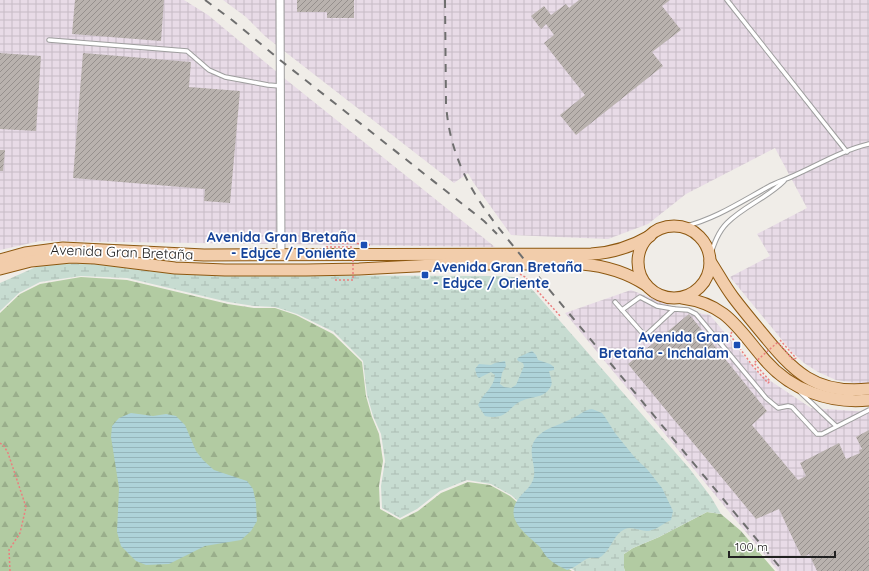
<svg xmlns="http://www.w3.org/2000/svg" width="869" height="571" viewBox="0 0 869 571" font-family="Quicksand,sans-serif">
<defs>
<pattern id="industrial-grid" width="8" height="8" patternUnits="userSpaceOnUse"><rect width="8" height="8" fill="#e8dbe7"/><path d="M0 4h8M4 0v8" fill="none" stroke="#c7bcc6"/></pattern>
<pattern id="forest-firs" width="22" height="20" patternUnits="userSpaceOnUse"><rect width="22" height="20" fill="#b2cba2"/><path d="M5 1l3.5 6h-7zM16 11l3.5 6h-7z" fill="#99ae8b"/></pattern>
<pattern id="wetland-marsh" width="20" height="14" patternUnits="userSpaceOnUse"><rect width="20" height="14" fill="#c7dcd1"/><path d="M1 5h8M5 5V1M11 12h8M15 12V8" fill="none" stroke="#abbcb3"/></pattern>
<pattern id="water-rules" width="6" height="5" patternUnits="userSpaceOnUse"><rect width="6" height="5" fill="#aed3d9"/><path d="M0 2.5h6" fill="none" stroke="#95b5ba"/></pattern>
<pattern id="building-hatch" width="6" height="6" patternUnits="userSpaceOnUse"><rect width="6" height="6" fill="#b9b2ae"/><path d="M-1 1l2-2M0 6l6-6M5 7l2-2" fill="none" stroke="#96908d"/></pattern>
</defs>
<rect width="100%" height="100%" fill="#f0ede8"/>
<g fill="url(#industrial-grid)">
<polygon points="0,0 184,0 208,15 289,82 495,247 40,241 0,250"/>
<polygon points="223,0 869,0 869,383 855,383 836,380 818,372 804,363 792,352 730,277 770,256 757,234 807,208 775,148 686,194 648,224 608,239 511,235 473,182 468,173 454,183 266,37 246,17"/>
<polygon points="631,290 685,311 710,315 757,372 811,408 869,412 869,571 778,571 565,313"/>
</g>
<g fill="url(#forest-firs)">
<polygon points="81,277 127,280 228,304 254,308 275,308 296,315 333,334 362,362 366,396 372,417 379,434 383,461 379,486 380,509 400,520 418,511 441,493 468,482 490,485 510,496 525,509 553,559 572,571 0,571 0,313 20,294 40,284"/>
<polygon points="707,512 721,514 741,531 775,571 625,571 624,568 624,554 633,548 659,537"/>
</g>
<polygon fill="url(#wetland-marsh)" points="45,263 87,264 111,265 142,270 211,275 501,276 514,277 524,280 689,468 711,497 721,514 707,512 659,537 633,548 624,554 624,568 625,571 575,571 555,558 526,508 511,495 491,484 467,480 440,491 417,509 400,518 382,508 381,486 385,461 381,434 373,416 367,395 363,361 334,332 297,314 275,307 254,306 228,302 127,278 81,276 40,282 19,293 0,311 0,283"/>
<g fill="url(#water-rules)">
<path d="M532,351L536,355L538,360L550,364L554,367V370L549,371C550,376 553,382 551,386C545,398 534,396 524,400C508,405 509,421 485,416L478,405C483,393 494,388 495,375L491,372L479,378L477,376L475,369L479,364L491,365L495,363L505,361L506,366L502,373L500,384L504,387L511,388L516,385L524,366L523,363L518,361L517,359L519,357Z"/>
<path d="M592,409L602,413L605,417L615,433L636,459L647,469L662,488L673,511L671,520L669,521C663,524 654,531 647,531C640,531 632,526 625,529C614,534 612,547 603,555C598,560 594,557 589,558C582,560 576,568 567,570C561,567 554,564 549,559C545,556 543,551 540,547C530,537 510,524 514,508C517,495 529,491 533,480C537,469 530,458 532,447C536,429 559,426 573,418C580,415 584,410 592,409Z"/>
<polygon points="131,413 153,416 166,414 176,416 185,425 196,451 203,460 214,470 247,481 253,489 256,503 257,521 251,531 241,540 205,546 169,564 146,565 136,561 121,546 117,532 119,488 111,437 112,426 119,418"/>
</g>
<g fill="url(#building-hatch)">
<polygon points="75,0 164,0 161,41 72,34"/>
<polygon points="297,0 354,0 354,18 327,18 327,12 297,12"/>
<polygon points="579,0 670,0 662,6 681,30 652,52 663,66 576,135 560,115 585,95 544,43 554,35 546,24 541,29 531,16 544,6 551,15 566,4 569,8"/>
<polygon points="0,53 41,56 36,131 0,129"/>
<polygon points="83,53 191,62 189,87 240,91 230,203 204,201 205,189 73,178"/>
<polygon points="0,150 5,150 3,171 0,171"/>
<polygon points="689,314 767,411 752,425 798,480 806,476 800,463 839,443 846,459 860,453 859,450 862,449 856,437 869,430 869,571 817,571 809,554 802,558 779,509 756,519 628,364"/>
</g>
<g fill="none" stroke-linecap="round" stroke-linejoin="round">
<g stroke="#9e9e9e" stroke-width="5.5">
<g id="service">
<polyline points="727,0 847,152"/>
<polyline points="49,40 187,51 209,70 225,77 268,85 280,86"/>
<path d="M683,227C715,219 739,203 768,187C776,182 785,180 793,176C818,165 843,150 869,144"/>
<path d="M710,256C714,244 718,232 727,223C744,206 767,198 784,181"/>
<polyline points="615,302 645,336 674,309 688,310 696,314 766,398 778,408 788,406 792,407 817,434 822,434 869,410"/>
<polyline points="622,310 640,297 657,306 674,309"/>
<polyline points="800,392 836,426"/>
</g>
</g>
<g stroke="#9e9e9e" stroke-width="9">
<polyline id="minor" points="280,0 281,255"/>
</g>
<g stroke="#8d5810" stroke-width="13">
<g id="primary">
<circle cx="674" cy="262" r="36"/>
<path d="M0,260L25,253L63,248L204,255L591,254C613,253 631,247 650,236"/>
<path d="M710,261C718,273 724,285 733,297C742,309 752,321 762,333C793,371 815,395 869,389"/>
<path d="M0,269L31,261L71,257L95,258L175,268L225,270H306L359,269L453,264H582C606,266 626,272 646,285"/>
<path d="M682,298C727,304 738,329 765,360C791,390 830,404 869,400"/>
</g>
</g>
<g stroke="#eb7f7e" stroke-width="1.5" stroke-dasharray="2 2" stroke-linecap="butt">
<polyline points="353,243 370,245"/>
<polyline points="520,274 525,277 561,317"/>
<polyline points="732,332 730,335 752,365"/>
<polyline points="0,443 4,446 8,453 26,507 20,533 9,550 10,571"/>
</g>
<use href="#service" stroke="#fff" stroke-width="3.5"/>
<use href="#minor" stroke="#fff" stroke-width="7"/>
<use href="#primary" stroke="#f2cdab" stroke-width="11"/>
<g stroke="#6f6f6f" stroke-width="2" stroke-dasharray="8 8" stroke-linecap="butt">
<polyline points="205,0 232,20 280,60 484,221 497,234"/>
<path d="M445,0L446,104C451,173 486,213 528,264L783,571"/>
</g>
<g stroke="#eb7f7e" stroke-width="1.5" stroke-dasharray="2 2" stroke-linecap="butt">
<polyline points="335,280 353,280 353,247 327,247 327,243 353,243"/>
<polyline points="752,365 768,383 770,381 754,363 778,342 793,360 796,358 780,340"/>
</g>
</g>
<g fill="#1a4fb4" stroke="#fff" stroke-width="1.5">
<rect x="360" y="241" width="8" height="8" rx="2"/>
<rect x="421" y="271" width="8" height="8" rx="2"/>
<rect x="733" y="341" width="8" height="8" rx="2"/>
</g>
<g text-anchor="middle" stroke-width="3.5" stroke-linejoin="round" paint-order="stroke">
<g font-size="14" font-weight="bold" fill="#164399" stroke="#fff" text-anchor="end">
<text x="356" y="242">Avenida Gran Bretaña<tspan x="356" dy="16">- Edyce / Poniente</tspan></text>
<text x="433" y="272" text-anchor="start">Avenida Gran Bretaña<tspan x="433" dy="16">- Edyce / Oriente</tspan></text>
<text x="729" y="342">Avenida Gran<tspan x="729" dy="16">Bretaña - Inchalam</tspan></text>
</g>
<g font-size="14" fill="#212121" stroke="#fff">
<text transform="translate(122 252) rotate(2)" y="5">Avenida Gran Bretaña</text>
</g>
</g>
<path d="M729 551v6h106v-6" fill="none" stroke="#212121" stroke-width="2"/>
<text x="735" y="551" font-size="12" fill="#212121" stroke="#ffffff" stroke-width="3" paint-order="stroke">100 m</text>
</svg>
